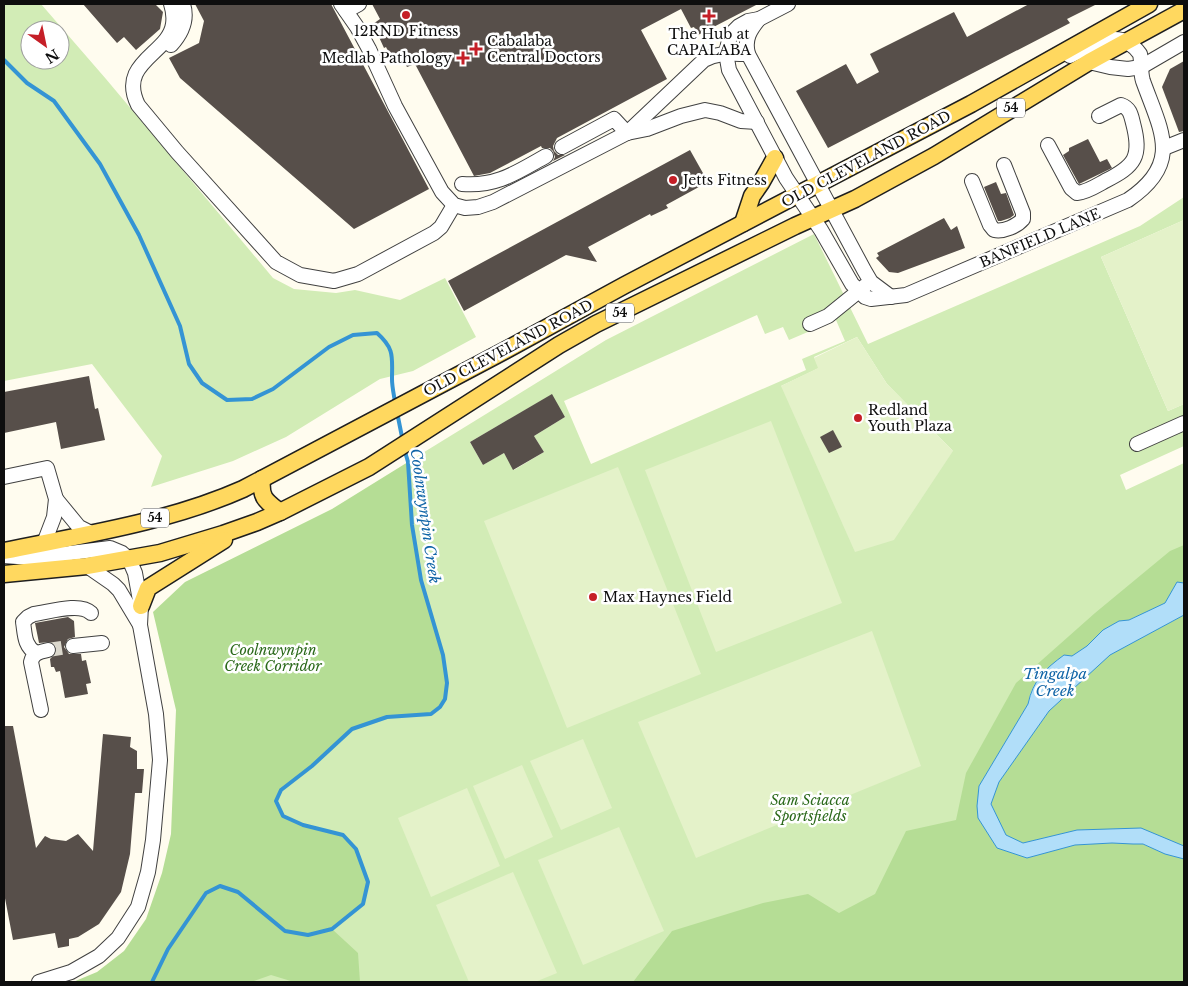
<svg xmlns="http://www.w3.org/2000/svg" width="1188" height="986" viewBox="0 0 1188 986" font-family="'Libre Baskerville',serif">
<rect width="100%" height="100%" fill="#fffcef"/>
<g fill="#d2ecb6" fill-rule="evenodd">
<path d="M4,4H41L106,79L273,278L294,289L336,293L355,290L400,300L445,278L476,337L413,371L380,379L286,437L233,461L151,487L162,456L92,364L4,381ZM30,30H60V60H30Z"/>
<path d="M1184,197V220L1101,257L1168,411L1184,404V446L1120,475L1126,490L1184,463V599L1102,644L1076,836L1184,853V982H152L343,835L303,825L283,816L276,801L281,790L312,766L352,729L387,717L431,714L447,683L443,655L421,580L412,525L408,462L606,340L814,234L868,344L1140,226ZM757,315L765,334L783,327L789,340L836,320L845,341L802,359L806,370L591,464L564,401ZM857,337L887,384L953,451L781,386L819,368L814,357ZM551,395L565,417L534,436L544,452L514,470L504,453L483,465L470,442Z"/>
</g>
<g fill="#b5dd95">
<polygon points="408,462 412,525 421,580 443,655 447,683 445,699 440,707 431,714 387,717 352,729 312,766 281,790 276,801 283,816 303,825 343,835 356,849 368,882 363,904 332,929 358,953 360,982 294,982 271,975 251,982 73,982 97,972 124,951 146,919 162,873 171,834 176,710 153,612 185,582 332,509"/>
<path d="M1184,545V583L1177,582L1165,603L1129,620L1119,621L1103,630L1087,646L1072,656L1064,655C1045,669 1032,680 1028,704L979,786L977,806L997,848L1027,858L1075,845L1112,843L1143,844L1165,854L1184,859V982H633L672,931L763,903L808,894L839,913L875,894L906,831L956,820L966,773L1016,683L1095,613L1170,551Z"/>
<polygon points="1184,615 1184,846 1176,843 1077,830 1023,843 1006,835 991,804 999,782 1049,711 1109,655"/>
</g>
<g fill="#e4f2c9">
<polygon points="1184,220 1184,404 1168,411 1101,257"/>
<polygon points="857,337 887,384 953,451 894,540 855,552 781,386 818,368 814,358"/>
<polygon points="771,421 842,603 716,652 645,470"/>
<polygon points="618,467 701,674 567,728 484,521"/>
<polygon points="872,631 921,766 696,858 638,722"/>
<polygon points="583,739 612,808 561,830 530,761"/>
<polygon points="522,765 553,837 505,859 473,786"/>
<polygon points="467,788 500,866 431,897 398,818"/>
<polygon points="619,827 664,931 583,965 538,860"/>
<polygon points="513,872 557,973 535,982 469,982 436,905"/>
</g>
<path fill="#b1def9" stroke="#3494d4" d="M1177,582L1184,583V615L1110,655L1049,711L999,782L991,804L1006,835L1023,843L1077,830L1141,828L1184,846V859L1165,854L1143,844H1133L1112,843L1075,845L1027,858L997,848L978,818L977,806L979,786L1028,704C1033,680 1045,669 1064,655L1072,656L1087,646L1103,630L1119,621L1129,620L1165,603Z"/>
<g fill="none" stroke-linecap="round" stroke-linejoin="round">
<g stroke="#3494d4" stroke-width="4">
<path d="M4,60L27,83L54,101L100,164L139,235L180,326L189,364L202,383L227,400L252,399L273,389L329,347L353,335L377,333C395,349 392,357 392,379C392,387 394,395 395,402"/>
<polyline points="397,412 403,442"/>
<polyline points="152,982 168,949 206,893 220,886 238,892 285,931 308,935 332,929 363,904 368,882 356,849 343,835 303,825 283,816 276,801 281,790 312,766 352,729 387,717 431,714 440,707 445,699 447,683 443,655 421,580 412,525 408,462 404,448"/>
</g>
</g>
<g fill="#574f4a">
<polygon points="83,4 155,4 163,12 160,29 136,50 124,37 117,43"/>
<polygon points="195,4 331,4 429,189 354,229 180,78 169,58 199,43 204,21"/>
<polygon points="372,4 758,4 698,35 694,27 691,28 681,9 641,30 667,79 557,138 553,146 554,151 558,155 565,155 553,161 555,157 553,151 550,148 542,148 541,146 490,173 474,176 415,64 407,67 400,55 392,59 386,47 384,48 373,24 380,19"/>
<polygon points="1029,4 1097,4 1067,19 1070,23 828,148 796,91 846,64 857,84 879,72 870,54 954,12 967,37"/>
<polygon points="1184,61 1184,131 1179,132 1162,87 1170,69"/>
<polygon points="1088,139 1100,162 1107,159 1112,168 1079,184 1063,155 1069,151 1069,148"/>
<polygon points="690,150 708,182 666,205 668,208 651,216 650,214 588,247 597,262 566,255 464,311 448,281"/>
<polygon points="996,182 1001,194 1006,193 1014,215 1010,218 1001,221 998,221 984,187"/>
<polygon points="944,218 951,230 957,226 965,248 898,273 889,272 876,258 879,256 877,253"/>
<polygon points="89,376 95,409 98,408 105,440 61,449 56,422 4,433 4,392"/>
<polygon points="552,394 565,417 534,436 544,452 513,470 504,453 483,465 470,442"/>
<polygon points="833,430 842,447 829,453 820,437"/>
<polygon points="68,617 74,621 75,637 68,639 64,647 69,654 81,654 82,661 86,660 91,683 86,684 88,694 65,698 60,671 56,672 54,667 51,667 50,659 56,653 56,648 50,642 39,643 35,623"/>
<polygon points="4,726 13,726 36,848 45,836 51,839 66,841 78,834 93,851 103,734 131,737 130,747 137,751 137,769 144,769 142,793 135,793 130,854 121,892 99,924 78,937 69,939 69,946 58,948 55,933 13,940 4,893"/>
</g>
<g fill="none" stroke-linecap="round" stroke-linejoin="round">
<polyline stroke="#dbd8cd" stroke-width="14" stroke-dasharray="14 7" stroke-linecap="butt" points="48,650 73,646"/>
<g stroke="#414141" stroke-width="16">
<g id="minor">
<path d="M171,4C173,10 174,17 173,24C169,54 117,62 138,105L177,152L276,262L300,275L334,281L358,274L434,233L441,227L454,205"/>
<path d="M341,4L357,27L369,49L395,106L442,192L454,205L465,208L478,207L493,202L627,133L704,60C718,52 732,54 748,54"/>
<path d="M788,4L759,19L748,21L739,26L734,31L730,36L726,53L729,70L786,178L821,230L852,284L865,297L871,299L906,295L1128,200C1183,163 1161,131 1143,81C1140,72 1142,62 1140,54C1119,25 1094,45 1070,56"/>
<polyline points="346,11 359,4"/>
<path d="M759,19C750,30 744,39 748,54L864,270L871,282L891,297"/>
<path d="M171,45C182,33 188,20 183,4"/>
<polyline points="1089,62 1110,67 1128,69 1141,67 1184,42"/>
<polyline points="627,133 647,129 681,116 705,110 720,113 741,121 757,122"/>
<path d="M1048,145L1071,188L1077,193C1087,192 1096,186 1105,181C1135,166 1142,157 1133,123C1131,115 1130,108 1121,105L1099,116"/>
<polyline points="562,147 614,119 627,133"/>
<polyline points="1164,148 1184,140"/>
<path d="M972,181L990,225L994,230C1004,232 1017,226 1023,219V213L1004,165"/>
<path d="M462,184C497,187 517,172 546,156"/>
<polyline points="810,324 828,316 865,286"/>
<polyline points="1137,444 1184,423"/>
<polyline points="4,477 47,468 56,499 54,517 44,543"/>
<polyline points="56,499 79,527 91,533"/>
<polyline points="4,556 31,558 110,548 122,553 129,559 135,573 141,606 140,625 156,714 160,760 153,840 148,872 138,907 118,938 99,956 71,972 39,982"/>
<polyline points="87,566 113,584 119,590 140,625"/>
<polyline points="73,646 102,643"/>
<path d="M36,653C24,646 25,634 23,622L28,617L34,614C49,612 80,602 91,613"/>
<path d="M41,710L31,662C33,653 39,652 48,650"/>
</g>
</g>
<g stroke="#1f1f1f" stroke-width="19">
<g id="major">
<polyline points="743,223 752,196 761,183 775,158"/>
<path d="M262,479C260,498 266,501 280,512"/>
<path d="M4,551C82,535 169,522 243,489L506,350L625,285L971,104L1149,4"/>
<polyline points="4,574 87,566 160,553 223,534 257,522 280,512 369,467 559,345 596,324 795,226 855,199 934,156 1089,62 1184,10"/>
<polyline points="141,606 148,588 224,540"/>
</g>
</g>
<use href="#minor" stroke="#fff" stroke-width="14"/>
<use href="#major" stroke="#ffd85f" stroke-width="16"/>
</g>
<g fill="#c51f27" stroke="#fff" stroke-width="2">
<circle cx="406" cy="15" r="5"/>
<path d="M706.5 8.5h5v5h5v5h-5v5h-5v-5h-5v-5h5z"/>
<path d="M473.5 41.5h5v5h5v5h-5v5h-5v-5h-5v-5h5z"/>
<path d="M460.5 50.5h5v5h5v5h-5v5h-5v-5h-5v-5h5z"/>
<circle cx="673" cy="180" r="5"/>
<circle cx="858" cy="418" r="5"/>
<circle cx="593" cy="597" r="5"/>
</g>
<g text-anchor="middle" stroke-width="5" stroke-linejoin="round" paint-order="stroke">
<g fill="#fff" stroke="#565656" stroke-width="1">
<rect x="997" y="98.5" width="28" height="19" rx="4"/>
<rect x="606" y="303.5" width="28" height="19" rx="4"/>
<rect x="141" y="508.5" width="28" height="19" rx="4"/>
</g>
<g font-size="12" font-weight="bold" fill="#0e0e0e">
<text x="1011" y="112">54</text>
<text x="620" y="317">54</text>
<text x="155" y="522">54</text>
</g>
<g font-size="14" fill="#0e0e0e" stroke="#fff" text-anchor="start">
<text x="406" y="36" text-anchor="middle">12RND Fitness</text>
<text x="709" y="39" text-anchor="middle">The Hub at<tspan x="709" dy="16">CAPALABA</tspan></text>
<text x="487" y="46">Cabalaba<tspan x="487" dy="16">Central Doctors</tspan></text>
<text x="452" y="63" text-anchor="end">Medlab Pathology</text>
<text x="683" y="185">Jetts Fitness</text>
<text x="868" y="415">Redland<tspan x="868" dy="16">Youth Plaza</tspan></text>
<text x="603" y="602">Max Haynes Field</text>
</g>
<g font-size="14" fill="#0e0e0e" stroke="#fff">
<text transform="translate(866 159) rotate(-28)" y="5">OLD CLEVELAND ROAD</text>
<text transform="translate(1040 238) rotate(-23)" y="5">BANFIELD LANE</text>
<text transform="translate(508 348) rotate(-28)" y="5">OLD CLEVELAND ROAD</text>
</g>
<g font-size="14" font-style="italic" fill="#2b691b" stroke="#fff">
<text x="273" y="655">Coolnwynpin<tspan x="273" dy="16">Creek Corridor</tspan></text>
<text x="810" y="805">Sam Sciacca<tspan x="810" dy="16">Sportsfields</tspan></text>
</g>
<g font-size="15" font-style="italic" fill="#1165a7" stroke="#fff">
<text transform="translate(425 516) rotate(82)" y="5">Coolnwynpin Creek</text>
<text x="1055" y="679">Tingalpa<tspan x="1055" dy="17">Creek</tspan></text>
</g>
</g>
<rect width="1188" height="986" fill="none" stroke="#0e0e0e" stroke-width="10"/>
<g transform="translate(45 45) rotate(147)"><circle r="24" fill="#ffffff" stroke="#9f9f9f"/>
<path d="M0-4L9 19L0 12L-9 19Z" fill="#c51f27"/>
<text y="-8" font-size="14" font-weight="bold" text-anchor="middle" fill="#0e0e0e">N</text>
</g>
</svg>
